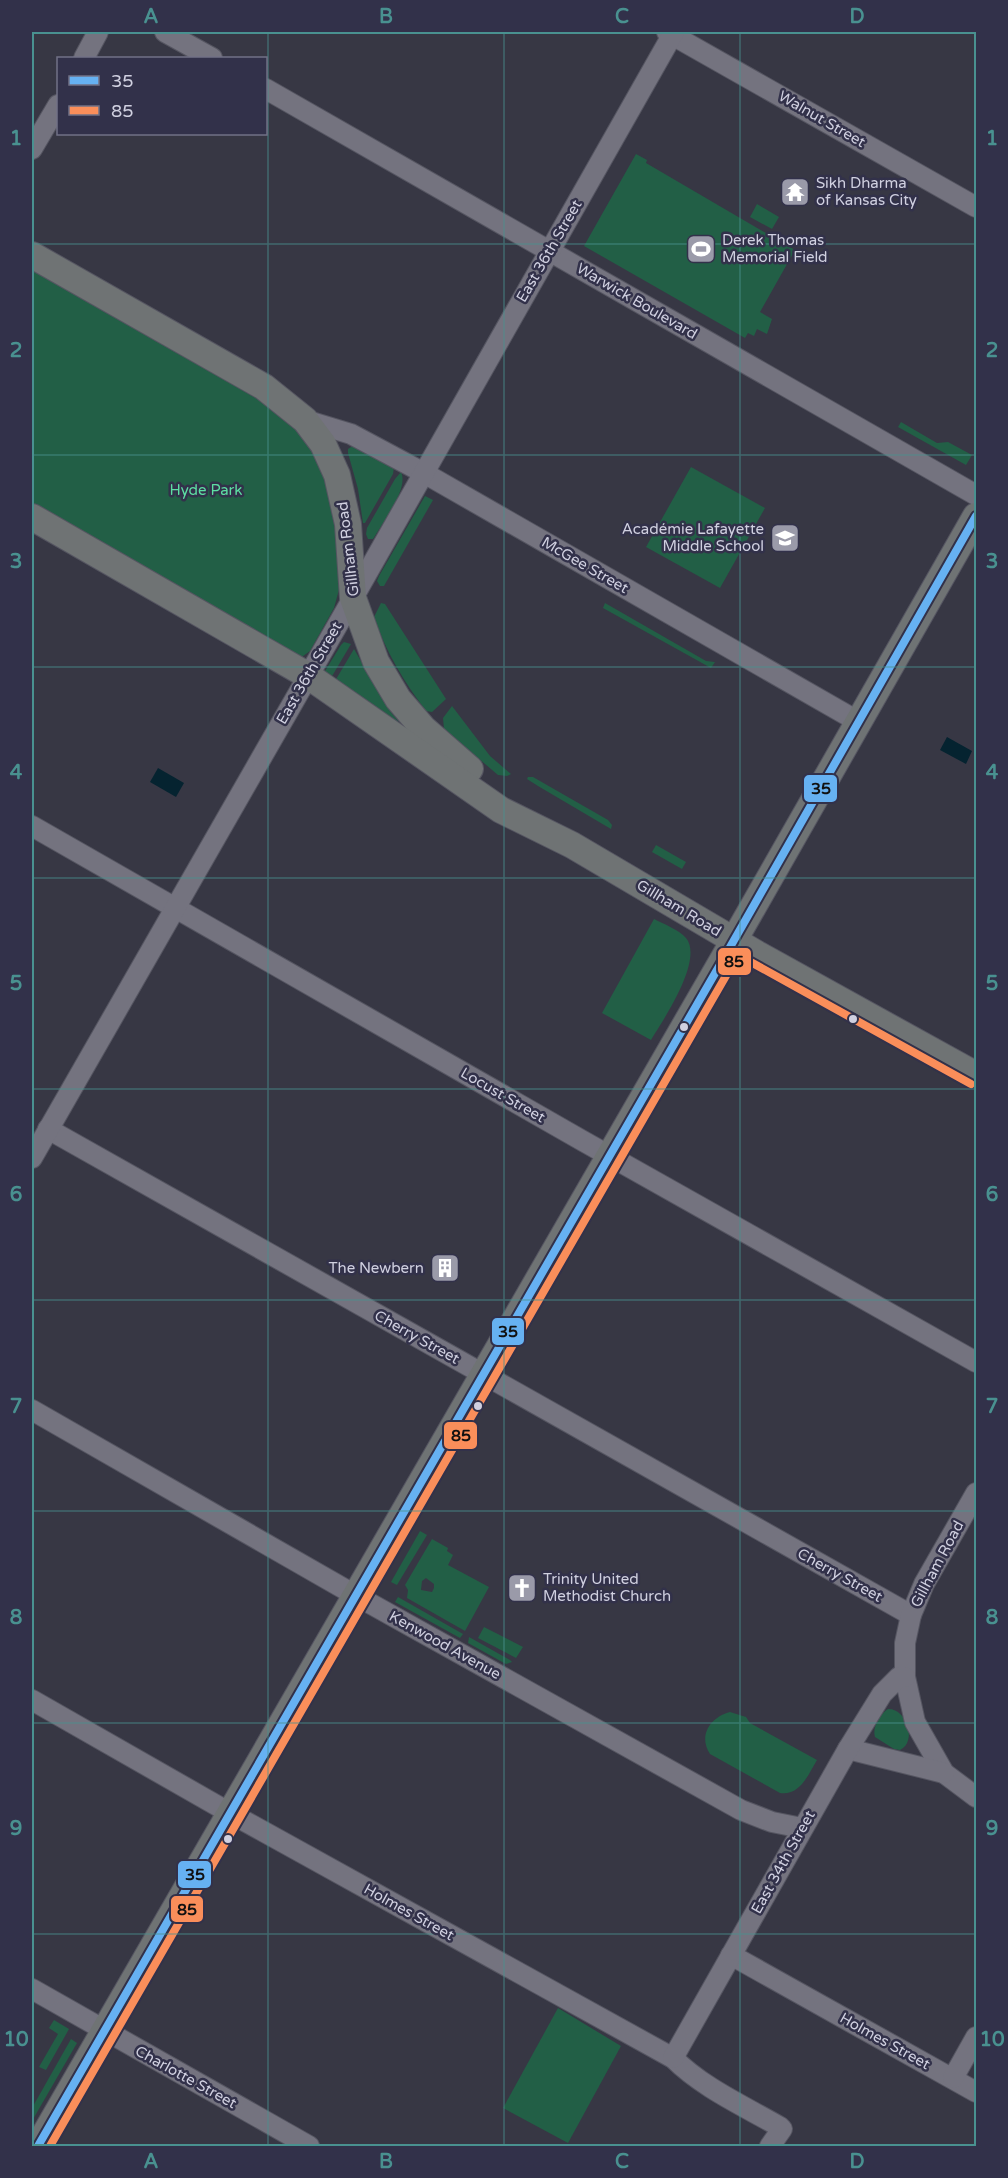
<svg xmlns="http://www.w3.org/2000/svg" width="1008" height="2178" viewBox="0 0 1008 2178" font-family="'Varela Round',sans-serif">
<rect width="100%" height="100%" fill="#373744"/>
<g fill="#225f46" fill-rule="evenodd">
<polygon points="636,154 647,160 646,163 795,250 760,312 772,319 767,334 757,329 754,336 748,333 745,338 584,246"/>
<polygon points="757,204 779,217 772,229 750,217"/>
<polygon points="32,269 271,406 307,438 324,471 336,525 340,586 334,608 310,651 299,659 32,513"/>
<polygon points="901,422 937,443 948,442 972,455 966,465 898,427"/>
<polygon points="354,445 394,467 393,474 365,523 363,523 358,489 348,453 348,449"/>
<polygon points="691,467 765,508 720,588 646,547"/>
<path d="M401,472C409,488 384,521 375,536L373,539H368L366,534L367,528L395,479Z"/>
<polygon points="425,496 433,500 384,586 380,586 377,581 379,576"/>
<path d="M381,603L385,604L446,699L432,712L426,711C404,682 386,652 374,617Z"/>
<polygon points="605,603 706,661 715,662 711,668 603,608"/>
<polygon points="344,642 351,644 328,683 325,671 341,645"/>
<polygon points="354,649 390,711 402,726 332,686"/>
<polygon points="452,706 490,756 511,774 507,776 498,775 444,729 443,718"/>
<polygon points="528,777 533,777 608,820 612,825 611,829 538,786 527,779"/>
<polygon points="656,845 686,862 682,869 652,852"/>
<path d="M654,919C664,924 679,930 686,938C704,960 663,1020 651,1040L602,1013Z"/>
<polygon points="420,1531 427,1535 397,1585 391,1582"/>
<path d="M432,1539L448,1548L447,1551L453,1555L448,1565L489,1587L465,1631L407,1598L408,1590L405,1585ZM426,1578L434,1584V1588L432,1592L421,1590L422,1581Z"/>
<polygon points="398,1597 463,1634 460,1638 395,1602"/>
<polygon points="484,1627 523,1647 516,1658 478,1638"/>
<polygon points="469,1637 510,1660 512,1662 506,1664 468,1643"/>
<path d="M888,1709C906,1708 918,1741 900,1750L894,1749L875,1737C872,1727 880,1714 888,1709Z"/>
<path d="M730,1712L746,1717L750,1723L817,1760C808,1775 800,1796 780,1793L710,1754C698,1736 710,1717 730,1712Z"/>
<polygon points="558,2008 621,2046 568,2143 503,2108"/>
<polygon points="54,2020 69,2029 46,2070 39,2067 58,2034 49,2028"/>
<polygon points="71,2039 77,2043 32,2121 32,2108"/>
</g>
<g fill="#052330">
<polygon points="947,737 972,751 966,764 940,750"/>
<polygon points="158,768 184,783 176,797 150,782"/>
</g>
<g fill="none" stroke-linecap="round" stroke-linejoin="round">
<g stroke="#555561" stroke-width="22">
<g id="minor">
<polyline points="165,32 212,58"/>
<polyline points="667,32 976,207"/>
<polyline points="84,58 98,32"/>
<polyline points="266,89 976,495"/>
<polyline points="32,149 58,105"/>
<polyline points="305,420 351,434 424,473 859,722"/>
<polyline points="32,826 583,1141 976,1362"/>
<polyline points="48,1129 911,1615"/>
<polyline points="32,1158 353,598 674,32"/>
<polyline points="32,1410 355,1595 741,1810 772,1822 802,1828"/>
<polyline points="976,1493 924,1584 911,1615 905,1643 905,1677 915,1722 944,1773 976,1797"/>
<path d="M32,1700L230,1813L673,2058C703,2088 744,2106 780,2127L782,2129L770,2146"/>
<polyline points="848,1749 944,1773"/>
<polyline points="731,1955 976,2092"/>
<polyline points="32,1989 309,2146"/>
<polyline points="673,2058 848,1749 882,1694 899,1677 905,1677"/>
<polyline points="953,2078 976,2037"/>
</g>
</g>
<g stroke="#555561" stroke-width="28">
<g id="major">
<polyline points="32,255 264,387 305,420 323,444 337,475 348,524 353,598 376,662 398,699 423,728 470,769"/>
<polyline points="32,517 307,675 501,810 572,845 759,955 976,1075"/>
<polyline points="38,2146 725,956 976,516"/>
</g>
</g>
<use href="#minor" stroke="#74737f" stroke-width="20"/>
<use href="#major" stroke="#6f7374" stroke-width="26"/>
<g stroke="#32314a" stroke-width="12">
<polyline id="bus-1" points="38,2146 725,956 976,516"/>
</g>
<g stroke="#32314a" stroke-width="12">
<polyline id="bus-2" points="50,2146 738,955 971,1084"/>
</g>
<use href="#bus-1" stroke="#66b1f2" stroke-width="8"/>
<use href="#bus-2" stroke="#fa8e5a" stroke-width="8"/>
</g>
<path fill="none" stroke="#499190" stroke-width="1.5" stroke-opacity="0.55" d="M268,32V2146M504,32V2146M740,32V2146M32,244H976M32,455H976M32,667H976M32,878H976M32,1089H976M32,1300H976M32,1511H976M32,1723H976M32,1934H976"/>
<defs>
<g id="temple-square" transform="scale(1.5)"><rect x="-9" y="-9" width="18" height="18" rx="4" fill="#9a9aa9" stroke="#32314a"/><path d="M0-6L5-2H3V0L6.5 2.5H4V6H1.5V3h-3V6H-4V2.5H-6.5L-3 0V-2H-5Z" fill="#fff"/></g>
<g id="stadium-square" transform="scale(1.5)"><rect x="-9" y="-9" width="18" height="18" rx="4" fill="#9a9aa9" stroke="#32314a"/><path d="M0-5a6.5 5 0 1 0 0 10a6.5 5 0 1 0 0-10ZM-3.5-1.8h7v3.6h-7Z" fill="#fff"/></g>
<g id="school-square" transform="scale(1.5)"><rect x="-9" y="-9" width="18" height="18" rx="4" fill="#9a9aa9" stroke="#32314a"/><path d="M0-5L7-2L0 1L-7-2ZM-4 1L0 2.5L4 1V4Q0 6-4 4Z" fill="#fff"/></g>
<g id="building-square" transform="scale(1.5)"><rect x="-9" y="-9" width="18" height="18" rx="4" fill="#9a9aa9" stroke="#32314a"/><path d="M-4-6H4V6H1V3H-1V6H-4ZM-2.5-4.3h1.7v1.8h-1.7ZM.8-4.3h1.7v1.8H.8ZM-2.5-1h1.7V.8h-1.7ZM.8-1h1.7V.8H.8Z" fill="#fff"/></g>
<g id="church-square" transform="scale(1.5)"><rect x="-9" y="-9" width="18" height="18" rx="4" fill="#9a9aa9" stroke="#32314a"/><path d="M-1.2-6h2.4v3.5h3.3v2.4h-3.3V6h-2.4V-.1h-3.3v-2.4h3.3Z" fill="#fff"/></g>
</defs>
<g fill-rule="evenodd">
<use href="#temple-square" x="795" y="192"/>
<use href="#stadium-square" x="701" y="249"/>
<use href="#school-square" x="785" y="538"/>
<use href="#building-square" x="445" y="1268"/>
<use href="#church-square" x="522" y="1588"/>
</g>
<g fill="#d0d0e0" stroke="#32314a" stroke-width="2">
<circle cx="853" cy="1019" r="5"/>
<circle cx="684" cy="1027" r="5"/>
<circle cx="478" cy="1406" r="5"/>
<circle cx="228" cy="1839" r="5"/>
</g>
<g text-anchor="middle" stroke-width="5" stroke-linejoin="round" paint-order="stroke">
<g font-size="15" fill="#d0d0e0" stroke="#32314a">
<text transform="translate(822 119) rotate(30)" y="5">Walnut Street</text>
<text transform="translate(549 251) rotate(-60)" y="5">East 36th Street</text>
<text transform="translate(637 301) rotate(30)" y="5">Warwick Boulevard</text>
<text transform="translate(348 549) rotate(-97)" y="5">Gillham Road</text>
<text transform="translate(585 565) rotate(30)" y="5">McGee Street</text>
<text transform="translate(309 673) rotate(-60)" y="5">East 36th Street</text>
<text transform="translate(679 908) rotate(31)" y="5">Gillham Road</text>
<text transform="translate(503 1095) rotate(30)" y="5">Locust Street</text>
<text transform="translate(417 1337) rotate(29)" y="5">Cherry Street</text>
<text transform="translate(937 1564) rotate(-62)" y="5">Gillham Road</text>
<text transform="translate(840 1575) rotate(29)" y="5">Cherry Street</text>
<text transform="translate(445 1645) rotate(29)" y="5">Kenwood Avenue</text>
<text transform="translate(783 1862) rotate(-61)" y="5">East 34th Street</text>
<text transform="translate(409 1912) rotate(29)" y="5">Holmes Street</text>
<text transform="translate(885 2041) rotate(29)" y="5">Holmes Street</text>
<text transform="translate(186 2077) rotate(29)" y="5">Charlotte Street</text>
</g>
<g font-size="15" fill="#d0d0e0" stroke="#32314a" text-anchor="start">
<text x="816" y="188">Sikh Dharma<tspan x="816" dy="17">of Kansas City</tspan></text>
<text x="722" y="245">Derek Thomas<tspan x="722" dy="17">Memorial Field</tspan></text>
<text x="764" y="534" text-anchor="end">Académie Lafayette<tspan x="764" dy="17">Middle School</tspan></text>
<text x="424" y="1273" text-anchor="end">The Newbern</text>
<text x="543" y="1584">Trinity United<tspan x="543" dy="17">Methodist Church</tspan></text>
</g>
<g font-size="15" fill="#5ddfa3" stroke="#32314a">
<text x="206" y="495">Hyde Park</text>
</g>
</g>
<g stroke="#32314a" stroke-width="2">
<rect x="803" y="774" width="35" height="29" rx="6" fill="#66b1f2"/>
<rect x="717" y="947" width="35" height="29" rx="6" fill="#fa8e5a"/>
<rect x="491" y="1317" width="34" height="29" rx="6" fill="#66b1f2"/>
<rect x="443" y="1421" width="35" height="29" rx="6" fill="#fa8e5a"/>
<rect x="177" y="1860" width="35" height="29" rx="6" fill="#66b1f2"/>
<rect x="170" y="1895" width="34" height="28" rx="6" fill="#fa8e5a"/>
</g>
<g font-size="16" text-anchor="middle" font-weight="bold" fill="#111">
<text x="821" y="794">35</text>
<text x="734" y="967">85</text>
<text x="508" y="1337">35</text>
<text x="461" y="1441">85</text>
<text x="195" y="1880">35</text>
<text x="187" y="1915">85</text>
</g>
<rect width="1008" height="2178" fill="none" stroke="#32314a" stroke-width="66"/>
<rect x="57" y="57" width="210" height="78" fill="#32314a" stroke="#717186" stroke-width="1.5"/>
<rect x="69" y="76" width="30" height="9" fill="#66b1f2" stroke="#717186" stroke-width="1.5"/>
<text x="111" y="87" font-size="18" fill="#d0d0e0">35</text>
<rect x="69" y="106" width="30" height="9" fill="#fa8e5a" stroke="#717186" stroke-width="1.5"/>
<text x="111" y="117" font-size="18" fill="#d0d0e0">85</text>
<rect x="33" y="33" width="942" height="2112" fill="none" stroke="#499190" stroke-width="2"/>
<g font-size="20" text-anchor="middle" font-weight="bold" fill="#499190">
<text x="151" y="23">A</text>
<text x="386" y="23">B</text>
<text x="622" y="23">C</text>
<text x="857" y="23">D</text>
<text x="16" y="145">1</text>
<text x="992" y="145">1</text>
<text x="16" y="357">2</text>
<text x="992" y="357">2</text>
<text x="16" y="568">3</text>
<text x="992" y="568">3</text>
<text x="16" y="779">4</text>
<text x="992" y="779">4</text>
<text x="16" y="990">5</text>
<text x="992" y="990">5</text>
<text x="16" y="1201">6</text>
<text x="992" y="1201">6</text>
<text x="16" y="1413">7</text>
<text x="992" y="1413">7</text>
<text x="16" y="1624">8</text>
<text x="992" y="1624">8</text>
<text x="16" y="1835">9</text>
<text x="992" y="1835">9</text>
<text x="16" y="2046">10</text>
<text x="992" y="2046">10</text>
<text x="151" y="2168">A</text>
<text x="386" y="2168">B</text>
<text x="622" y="2168">C</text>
<text x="857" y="2168">D</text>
</g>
</svg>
